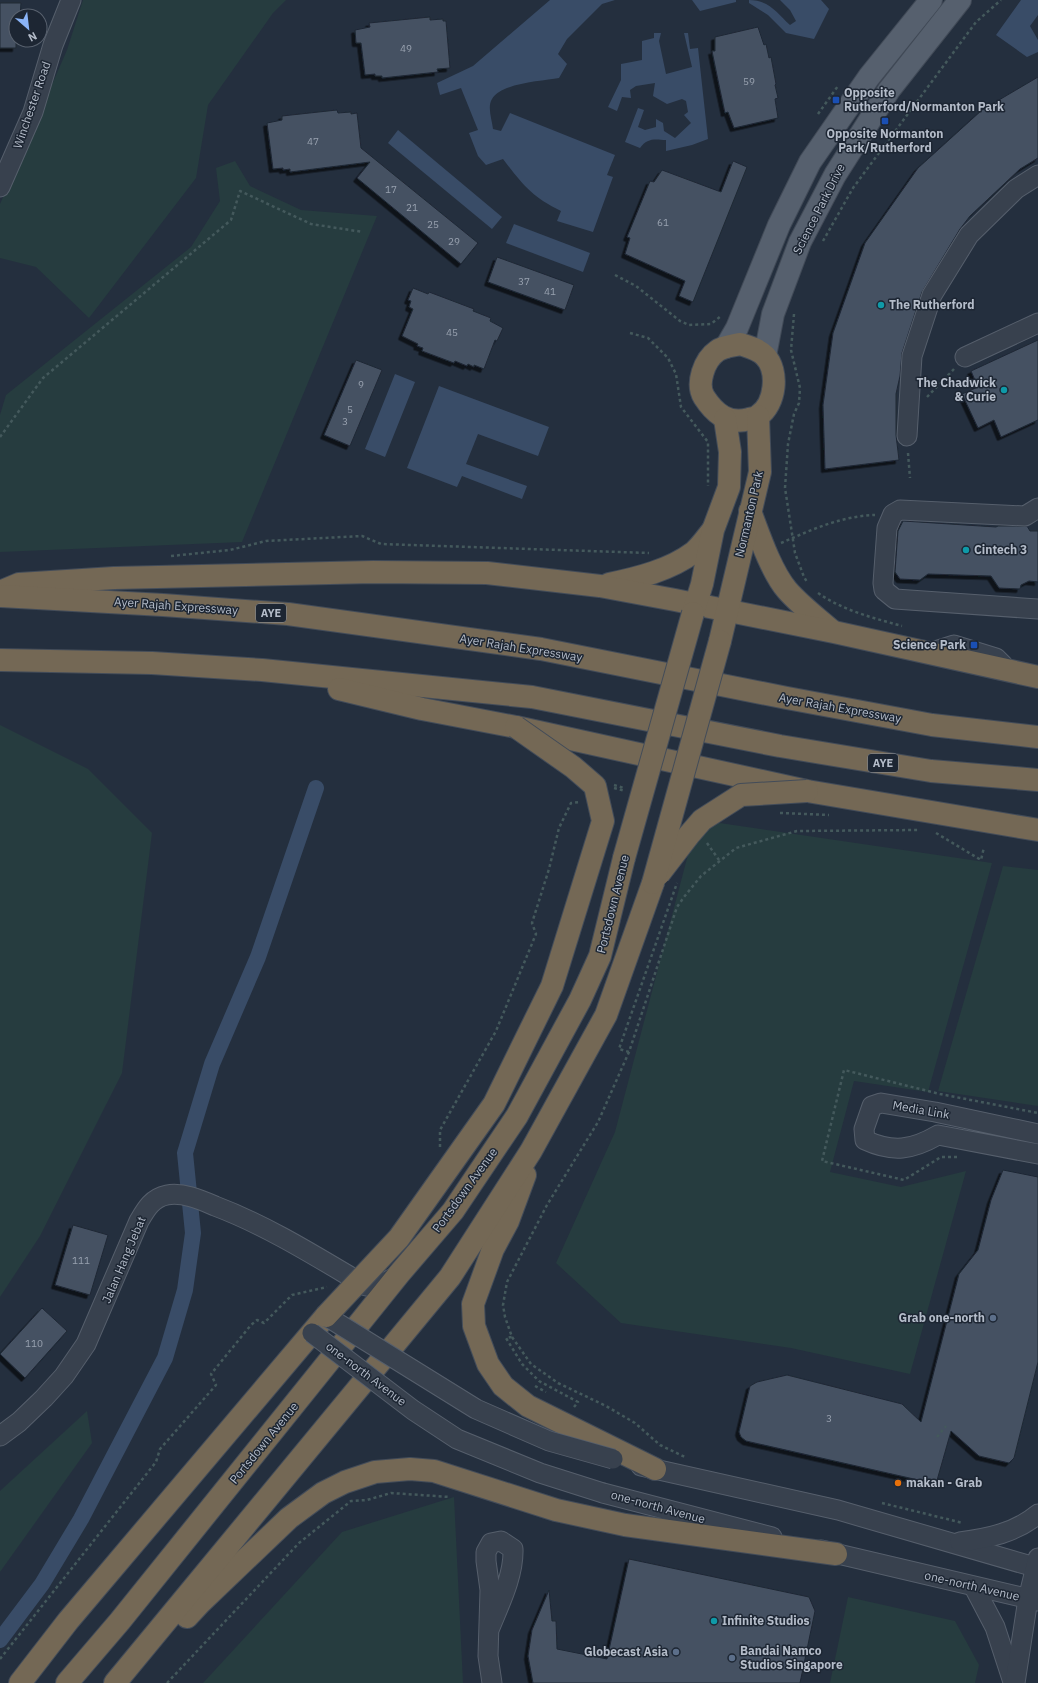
<svg xmlns="http://www.w3.org/2000/svg" width="1038" height="1683" viewBox="0 0 1038 1683" font-family="'IBM Plex Sans',sans-serif">
<defs>
<filter id="shadow"><feDropShadow dx="-3.5" dy="3.5" stdDeviation="0" flood-color="#0009"/></filter>
</defs>
<rect width="100%" height="100%" fill="#242f3e"/>
<g fill="#263c3f">
<polygon points="83,0 286,0 273,13 208,105 196,178 89,318 36,267 0,258 0,204 67,50"/>
<polygon points="235,161 250,186 301,210 377,216 242,542 0,552 0,415 6,395 191,247 220,201 216,168"/>
<polygon points="0,725 88,769 152,833 122,1073 40,1236 0,1297"/>
<polygon points="713,822 992,863 928,1092 854,1081 830,1172 901,1187 966,1171 910,1374 791,1348 621,1323 556,1263 615,1132 690,847"/>
<polygon points="1003,866 1038,870 1038,1106 938,1091"/>
<polygon points="87,1411 92,1443 0,1572 0,1491"/>
<polygon points="454,1497 463,1683 203,1683 342,1532"/>
<polygon points="848,1597 955,1621 979,1665 975,1683 830,1683"/>
</g>
<g fill="#394c67">
<path d="M550,0H615L602,4L567,39L558,54L567,64L559,78C542,81 501,83 492,99C487,107 492,120 493,129L501,131L510,113L615,155L607,175L613,177L593,232L557,221L561,211C532,197 522,184 503,159L486,165L478,156L469,133L478,130L461,88L440,95L437,83L473,66Z"/>
<polygon points="692,0 736,0 736,2 700,11"/>
<path d="M749,0C769,0 777,13 790,25L796,21L790,10L780,0H821L829,9L814,39L786,33L768,15L749,3Z"/>
<polygon points="1021,0 1038,0 1038,15 1030,26 1038,40 1038,52 1027,57 996,35"/>
<path d="M654,33H661L659,41L666,74L692,67L684,33H688L690,49L698,48L708,139L692,145L666,151V140C654,139 647,138 640,148L625,142L638,108L644,110L638,127L645,130L656,127V119L663,123L664,131L675,138L691,123L684,115L688,112L686,101L682,99L667,104L653,96L655,83L636,86L630,90L631,98L622,97L617,111L608,107L621,80V64L642,60V41L654,38Z"/>
<polygon points="398,130 502,217 492,229 388,143"/>
<polygon points="514,224 590,253 583,272 506,243"/>
<polygon points="395,374 415,382 385,457 365,449"/>
<polygon points="439,386 549,427 538,456 478,434 466,464 527,486 522,499 462,476 457,487 407,468"/>
</g>
<g fill="none" stroke-linecap="round" stroke-linejoin="round">
<polyline stroke="#394c67" stroke-width="16" points="0,1640 42,1584 81,1519 165,1358 185,1290 193,1233 185,1153 212,1064 258,957 316,788"/>
</g>
<g fill="#455162" stroke="#1f2835" filter="url(#shadow)">
<polygon points="0,3 21,3 20,16 16,16 16,48 0,48"/>
<polygon points="430,17 430,20 443,19 443,21 446,21 450,68 437,69 438,72 382,78 382,76 375,76 375,74 365,75 361,43 356,43 355,30 370,27 369,23"/>
<polygon points="758,27 764,45 766,44 769,58 771,57 776,84 775,85 778,98 775,99 778,118 734,128 728,112 725,113 719,85 712,51 715,51 715,37"/>
<polygon points="1038,77 1038,158 1020,169 970,216 960,229 922,292 902,353 900,376 896,394 896,435 899,460 825,469 823,405 833,333 865,243 918,168 982,110"/>
<polygon points="337,110 338,113 351,112 351,114 357,113 361,148 478,243 461,264 357,178 370,162 290,172 290,169 283,170 283,168 273,169 267,123 282,120 282,116"/>
<polygon points="733,161 747,167 693,302 679,296 685,281 625,254 630,238 627,237 650,181 654,182 662,170 721,192"/>
<polygon points="497,257 574,285 565,310 488,282"/>
<polygon points="413,288 428,294 429,292 474,309 473,311 491,318 490,321 503,328 497,341 495,340 484,369 474,365 474,367 468,364 467,366 455,361 454,363 422,351 423,348 417,346 418,344 402,336 413,309 409,307 411,301 408,300"/>
<polygon points="1038,340 1038,420 1001,437 994,420 978,428 962,394 978,387 971,371"/>
<polygon points="356,360 382,370 350,446 324,435"/>
<polygon points="903,521 996,527 998,526 1027,526 1030,531 1038,531 1038,582 1029,581 1021,585 1020,589 999,588 991,576 928,574 920,580 900,579 895,572 898,531"/>
<polygon points="1003,1170 1038,1177 1038,1362 1014,1458 1009,1463 979,1456 951,1431 936,1484 746,1441 741,1437 739,1432 750,1386 757,1382 787,1375 902,1404 921,1422 959,1274 978,1250 991,1200"/>
<polygon points="73,1225 108,1235 90,1295 55,1285"/>
<polygon points="42,1308 67,1331 25,1378 0,1354"/>
<polygon points="629,1559 809,1597 815,1611 800,1683 533,1683 528,1656 532,1630 549,1590 552,1621 556,1621 557,1649 607,1659"/>
</g>
<g fill="none" stroke-linecap="round" stroke-linejoin="round">
<g stroke="#565f6c" stroke-width="21">
<g id="minor">
<polyline points="0,187 33,112 53,45 71,0"/>
<polyline points="965,357 1038,323"/>
<polyline points="907,436 912,356 932,295 969,235 1016,189 1038,175"/>
<polyline points="1038,508 1025,516 900,510 893,514 887,528 883,583 884,590 895,599 1038,609"/>
<polyline points="929,653 954,645 996,658 1003,665"/>
<path d="M1038,1134L935,1112L881,1103L872,1106L864,1129L865,1140C893,1153 912,1150 938,1135L1038,1154"/>
<path d="M0,1436L19,1422L44,1398L64,1376L86,1344L139,1221C146,1209 152,1198 167,1195C183,1192 201,1200 215,1206C268,1226 317,1257 366,1286H378L399,1275"/>
<polyline points="641,1466 838,1510 1038,1568"/>
<polyline points="603,1493 772,1537"/>
<path d="M960,1542C989,1538 1015,1533 1038,1514"/>
<polyline points="821,1550 1038,1601"/>
<polyline points="974,1587 995,1627 1013,1682"/>
<path d="M489,1630C499,1605 514,1576 513,1549L501,1541L491,1543L486,1552V1561L490,1590L488,1656L492,1683"/>
<polyline points="1015,1683 1028,1599 1038,1558"/>
</g>
</g>
<g stroke="#414a57" stroke-width="24">
<g id="major">
<polyline points="726,347 737,328 779,225 810,162 869,77 931,0"/>
<polyline points="765,356 773,314 800,242 835,175 889,90 960,0"/>
</g>
</g>
<g stroke="#434c59" stroke-width="24">
<g id="highway">
<path d="M740,344C749,347 758,349 765,356C779,371 776,404 758,416C756,418 752,418 749,419C729,425 715,414 704,397C696,384 704,360 717,351C724,346 732,346 740,344Z"/>
<path d="M750,511C759,535 771,571 787,590C800,605 816,617 831,630"/>
<path d="M609,584C638,578 670,570 694,552C701,546 707,537 712,531"/>
<polyline points="0,592 19,584 114,578 373,572 487,573 600,586 675,600 834,632 1038,677"/>
<polyline points="1,596 163,605 288,614 541,649 787,698 932,725 1038,737"/>
<polyline points="693,613 702,584 713,530 729,487 730,452 725,419"/>
<polyline points="720,641 760,472 758,416"/>
<polyline points="0,660 152,663 262,670 532,697 780,746 931,771 1038,780"/>
<polyline points="339,689 422,709 516,727 807,791 1038,830"/>
<polyline points="525,1175 508,1221 493,1249 473,1304 474,1326 488,1364 503,1386 528,1406 655,1469"/>
<polyline points="187,1617 200,1603 289,1518 323,1493 345,1482 375,1472 410,1469 434,1471 556,1510 625,1525 836,1554"/>
<polyline points="20,1683 68,1621 326,1316"/>
<polyline points="67,1683 120,1621 399,1274 453,1211 517,1116 580,1000 600,956 624,858"/>
<polyline points="115,1683 450,1277 531,1151 606,1015 653,883"/>
</g>
</g>
<g stroke="#44595c" stroke-width="2.5" stroke-dasharray="3 3" stroke-linecap="butt">
<polyline points="818,114 838,86"/>
<polyline points="823,241 853,188 976,22 1001,0"/>
<polyline points="615,275 636,286 680,321 689,325 711,324 721,316"/>
<polyline points="794,314 791,350 800,388 799,403 794,414 788,444 785,488 795,553 804,577 807,582"/>
<polyline points="630,333 648,338 668,358 676,374 681,407 708,442 708,486"/>
<polyline points="927,397 954,369"/>
<polyline points="0,437 43,378 231,220 240,191 311,224 363,232"/>
<polyline points="908,453 910,478"/>
<path d="M781,543C811,530 841,516 875,515"/>
<polyline points="171,556 230,550 266,541 362,536 381,544 649,553"/>
<path d="M818,593C842,610 873,618 902,626"/>
<polyline points="614,785 624,788"/>
<polyline points="614,788 625,791"/>
<polyline points="780,813 829,815"/>
<polyline points="936,833 981,860 984,847"/>
<polyline points="707,843 719,860"/>
<polyline points="629,1052 619,1049 677,883"/>
<polyline points="440,1147 440,1130 496,1031 536,934 532,923 549,869 559,828 571,803 580,802"/>
<polyline points="957,1157 941,1157 904,1180 822,1161 844,1070 940,1094 1038,1113"/>
<polyline points="512,1337 531,1364 558,1383 606,1406 635,1423 660,1445 685,1457"/>
<polyline points="535,1386 546,1392"/>
<polyline points="574,1407 578,1402 539,1381 522,1364 506,1338 512,1337 505,1317 503,1305 507,1282 547,1205 598,1122 629,1052 677,907 684,897 701,876 736,848 797,831 919,830"/>
<polyline points="882,1503 963,1523"/>
<polyline points="0,1659 156,1462 160,1449 216,1385 211,1374 251,1325 257,1320 264,1323 292,1295 327,1287"/>
<polyline points="167,1683 299,1543 351,1501 367,1500 391,1493 450,1497"/>
</g>
<use href="#minor" stroke="#38414e" stroke-width="19"/>
<use href="#major" stroke="#56606e" stroke-width="22"/>
<use href="#highway" stroke="#746855" stroke-width="22"/>
<g stroke="#565f6c" stroke-width="21" stroke-linecap="butt">
<g id="minor-bridge">
<polyline points="326,1316 476,1409 549,1441 613,1459"/>
<polyline points="312,1333 413,1410 457,1439 540,1473 603,1493"/>
</g>
</g>
<g stroke="#434c59" stroke-width="24" stroke-linecap="butt">
<g id="highway-bridge">
<polyline points="624,858 693,613"/>
<polyline points="659,874 689,835 702,820 741,795 807,791"/>
<polyline points="653,883 720,641"/>
<polyline points="326,1316 399,1238 494,1104 552,986 603,821 595,786 573,767 516,727"/>
</g>
</g>
<polyline stroke="#44595c" stroke-width="2.5" stroke-dasharray="3 3" stroke-linecap="butt" points="937,1437 946,1426"/>
<use href="#minor-bridge" stroke="#38414e" stroke-width="19"/>
<use href="#highway-bridge" stroke="#746855" stroke-width="22"/>
</g>
<g fill="#1a4fb4" stroke="#1d2633" stroke-width="1.5">
<rect x="832" y="96" width="8" height="8" rx="2"/>
<rect x="881" y="117" width="8" height="8" rx="2"/>
<rect x="970" y="641" width="8" height="8" rx="2"/>
</g>
<g fill="#0f9aa8" stroke="#1d2633" stroke-width="1.5">
<circle cx="881" cy="305" r="4"/>
<circle cx="1004" cy="390" r="4"/>
<circle cx="966" cy="550" r="4"/>
<circle cx="714" cy="1621" r="4"/>
</g>
<g fill="#5c6f8a" stroke="#1d2633" stroke-width="1.5">
<circle cx="993" cy="1318" r="4"/>
<circle cx="676" cy="1652" r="4"/>
<circle cx="732" cy="1658" r="4"/>
</g>
<circle fill="#e8710a" stroke="#1d2633" stroke-width="1.5" cx="898" cy="1483" r="4"/>
<g text-anchor="middle" stroke-width="3" stroke-linejoin="round" paint-order="stroke">
<g font-size="10" fill="#98a1af">
<text x="406" y="52">49</text>
<text x="749" y="85">59</text>
<text x="313" y="145">47</text>
<text x="391" y="193">17</text>
<text x="412" y="211">21</text>
<text x="663" y="226">61</text>
<text x="433" y="228">25</text>
<text x="454" y="245">29</text>
<text x="524" y="285">37</text>
<text x="550" y="295">41</text>
<text x="452" y="336">45</text>
<text x="361" y="388">9</text>
<text x="350" y="413">5</text>
<text x="345" y="425">3</text>
<text x="81" y="1264">111</text>
<text x="34" y="1347">110</text>
<text x="829" y="1422">3</text>
</g>
<g fill="#1d2633" stroke="#878f9c" stroke-width="1">
<rect x="256" y="604" width="30" height="18" rx="3"/>
<rect x="868" y="754" width="30" height="18" rx="3"/>
</g>
<g font-size="11" font-weight="bold" fill="#b4bcc9">
<text x="271" y="617">AYE</text>
<text x="883" y="767">AYE</text>
</g>
<g font-size="12" font-weight="bold" fill="#b4bcc9" stroke="#1d2633" text-anchor="start">
<text x="844" y="97">Opposite<tspan x="844" dy="14">Rutherford/Normanton Park</tspan></text>
<text x="885" y="138" text-anchor="middle">Opposite Normanton<tspan x="885" dy="14">Park/Rutherford</tspan></text>
<text x="889" y="309">The Rutherford</text>
<text x="996" y="387" text-anchor="end">The Chadwick<tspan x="996" dy="14">&amp; Curie</tspan></text>
<text x="974" y="554">Cintech 3</text>
<text x="966" y="649" text-anchor="end">Science Park</text>
<text x="985" y="1322" text-anchor="end">Grab one-north</text>
<text x="906" y="1487">makan - Grab</text>
<text x="722" y="1625">Infinite Studios</text>
<text x="740" y="1655">Bandai Namco<tspan x="740" dy="14">Studios Singapore</tspan></text>
<text x="668" y="1656" text-anchor="end">Globecast Asia</text>
</g>
<g font-size="12" fill="#b4bcc9" stroke="#1d2633">
<text transform="translate(32 105) rotate(-71)" y="4">Winchester Road</text>
<text transform="translate(819 209) rotate(-63)" y="4">Science Park Drive</text>
<text transform="translate(749 514) rotate(-77)" y="4">Normanton Park</text>
<text transform="translate(176 606) rotate(4)" y="4">Ayer Rajah Expressway</text>
<text transform="translate(521 648) rotate(9)" y="4">Ayer Rajah Expressway</text>
<text transform="translate(840 708) rotate(10)" y="4">Ayer Rajah Expressway</text>
<text transform="translate(613 904) rotate(-76)" y="4">Portsdown Avenue</text>
<text transform="translate(921 1110) rotate(10)" y="4">Media Link</text>
<text transform="translate(465 1190) rotate(-54)" y="4">Portsdown Avenue</text>
<text transform="translate(124 1260) rotate(-67)" y="4">Jalan Hang Jebat</text>
<text transform="translate(366 1374) rotate(37)" y="4">one-north Avenue</text>
<text transform="translate(264 1443) rotate(-51)" y="4">Portsdown Avenue</text>
<text transform="translate(658 1507) rotate(15)" y="4">one-north Avenue</text>
<text transform="translate(972 1586) rotate(13)" y="4">one-north Avenue</text>
</g>
</g>
<g transform="translate(28 28) rotate(152)"><circle r="19" fill="#1d2633" stroke="#59626f"/>
<path d="M0-3L7 15L0 10L-7 15Z" fill="#8ab4f8"/>
<text y="-6" font-size="11" font-weight="bold" text-anchor="middle" fill="#b4bcc9">N</text>
</g>
</svg>
